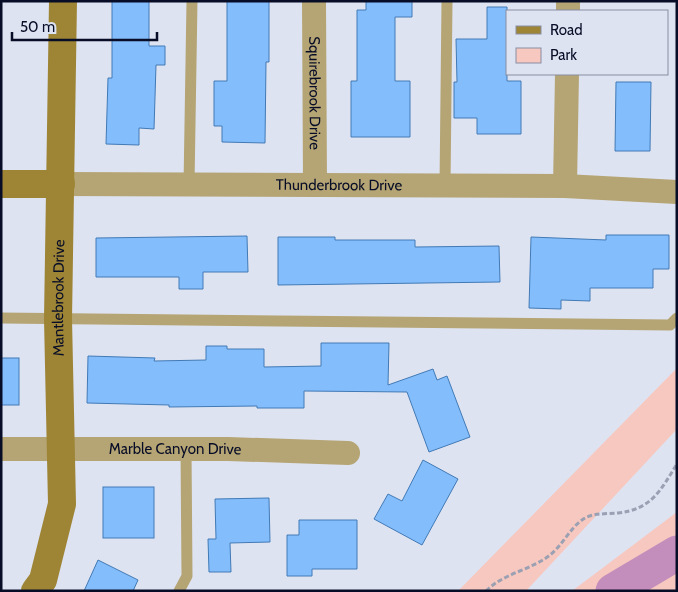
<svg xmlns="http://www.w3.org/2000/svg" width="678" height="592" viewBox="0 0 678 592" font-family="Cabin,sans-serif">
<rect width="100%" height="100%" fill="#dee3f2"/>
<g fill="#f7c8bf">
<polygon points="677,368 677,429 526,591 458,591"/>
<polygon points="677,512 677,591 572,591"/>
</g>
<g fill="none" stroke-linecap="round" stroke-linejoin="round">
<polyline stroke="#c38dbc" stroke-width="35" points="613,591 677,553"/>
</g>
<g fill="#83bdfc" stroke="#427ab5">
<polygon points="112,1 149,1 149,46 165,46 165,65 156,65 154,129 139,128 139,145 106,144 108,78 112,78"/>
<polygon points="227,1 269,1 269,62 266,62 265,143 222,142 222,126 214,126 214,81 227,81"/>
<polygon points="366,1 412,1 412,17 395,17 395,81 410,81 410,137 351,137 351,81 357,81 357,10 366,10"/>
<polygon points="487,7 507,7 507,81 521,81 521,134 477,134 477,118 454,118 454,82 457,82 456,39 487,39"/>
<polygon points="616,82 651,82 650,151 615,151"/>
<polygon points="606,235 669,235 669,269 653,269 653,288 590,288 590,301 561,300 561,309 529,308 531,237 606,240"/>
<polygon points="247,236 248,272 203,272 203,289 179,289 179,277 96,277 96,238"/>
<polygon points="278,237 335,237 335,240 415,240 415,247 499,246 500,282 278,285"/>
<polygon points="321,343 389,343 388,385 433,369 437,380 447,376 470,437 429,452 407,392 304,391 304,408 257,408 257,406 169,407 169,405 87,403 88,356 155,358 154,361 206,360 206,346 227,346 227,349 264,349 264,367 321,366"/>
<rect x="1" y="358" width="18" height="47"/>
<polygon points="423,460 458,479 422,545 374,519 388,494 402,501"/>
<rect x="103" y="487" width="51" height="51"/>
<polygon points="269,498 270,542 230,543 231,572 209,572 208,539 216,539 215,499"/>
<polygon points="299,520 357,520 357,569 312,569 312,576 287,576 287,535 299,535"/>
<polygon points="98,560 138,580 133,591 84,591"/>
</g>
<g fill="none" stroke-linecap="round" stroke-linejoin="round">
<path stroke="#9ba0b3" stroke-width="3" stroke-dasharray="5 2.5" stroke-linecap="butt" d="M486,591C504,573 531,570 550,555C564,544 571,525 587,517C596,513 608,514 618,513C652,509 660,491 677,464"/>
<g stroke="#b5a574" stroke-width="11">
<polyline points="189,185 192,1"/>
<polyline points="445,186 447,1"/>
<polyline points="1,318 670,325 677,318"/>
<polyline points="179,591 187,576 186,449"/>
</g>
<g stroke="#b5a574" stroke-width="24">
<path id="s1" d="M314,1L315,185"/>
<polyline points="568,11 568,1"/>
<path id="s2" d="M61,184L565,186L677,192"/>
<polyline points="565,186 567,74"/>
<path id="s3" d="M1,449H228L348,453"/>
</g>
<g stroke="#9e8536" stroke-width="28">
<polyline points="1,184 61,184"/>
<path id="s4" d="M35,591L43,580L62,504L58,319L63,1"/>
</g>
</g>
<g text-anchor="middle" stroke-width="4" stroke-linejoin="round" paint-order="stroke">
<g font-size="15" fill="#080d27" stroke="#dee3f2">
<text dy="5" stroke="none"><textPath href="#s1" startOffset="92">Squirebrook Drive</textPath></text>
<text dy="5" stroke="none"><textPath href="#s2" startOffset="278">Thunderbrook Drive</textPath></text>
<text dy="5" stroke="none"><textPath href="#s4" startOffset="298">Mantlebrook Drive</textPath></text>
<text dy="5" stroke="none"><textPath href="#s3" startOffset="174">Marble Canyon Drive</textPath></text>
</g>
</g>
<rect width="678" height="592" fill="none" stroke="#080d27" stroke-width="5"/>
<rect x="506" y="10" width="162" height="65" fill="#dee3f2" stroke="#888da1"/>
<rect x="516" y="26" width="25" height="8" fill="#9e8536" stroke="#888da1"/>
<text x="550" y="35" font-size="15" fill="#080d27">Road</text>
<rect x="516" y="48" width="25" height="15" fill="#f7c8bf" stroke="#888da1"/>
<text x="550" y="60" font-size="15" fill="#080d27">Park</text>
<path d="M12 32v8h145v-8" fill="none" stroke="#080d27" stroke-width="2.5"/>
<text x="20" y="32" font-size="15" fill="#080d27" stroke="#dee3f2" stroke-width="4" paint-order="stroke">50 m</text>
</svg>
